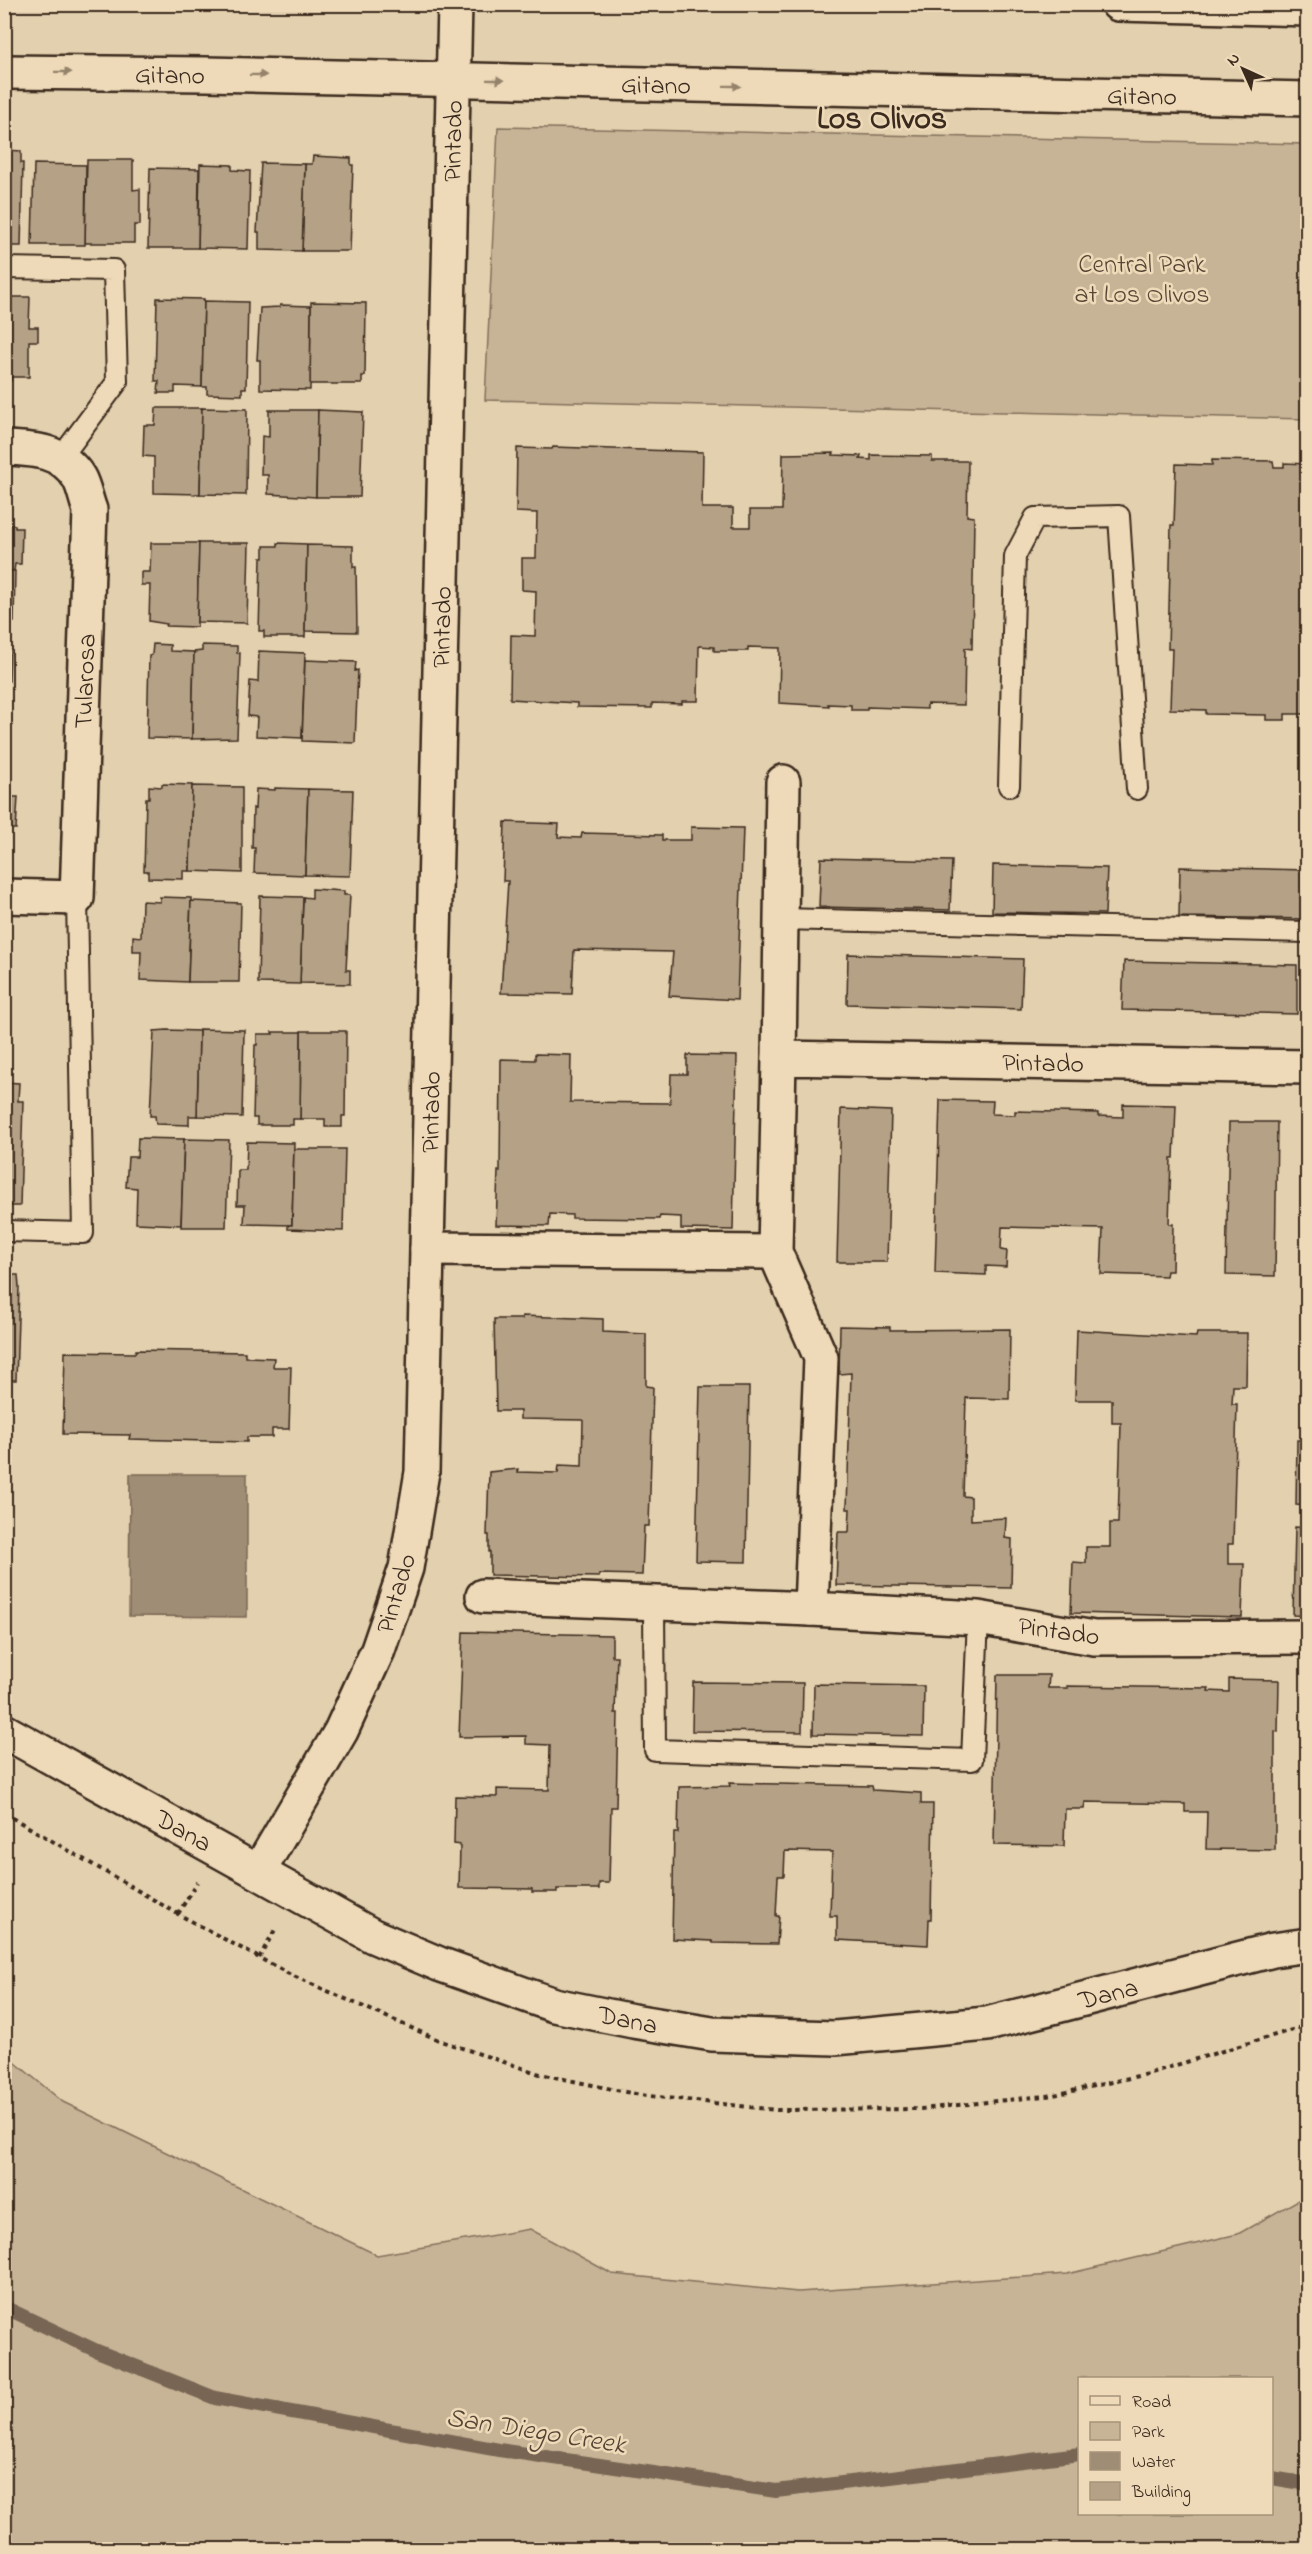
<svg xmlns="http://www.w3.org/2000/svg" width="1312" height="2554" viewBox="0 0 1312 2554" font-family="'Indie Flower',sans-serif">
<rect width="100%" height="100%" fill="#e3d0af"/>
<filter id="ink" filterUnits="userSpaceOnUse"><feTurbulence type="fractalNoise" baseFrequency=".0167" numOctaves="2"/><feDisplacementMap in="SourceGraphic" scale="12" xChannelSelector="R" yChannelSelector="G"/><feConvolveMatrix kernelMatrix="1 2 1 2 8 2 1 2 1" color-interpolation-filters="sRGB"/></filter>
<g filter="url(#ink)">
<g fill="#c7b497" stroke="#816f5a" stroke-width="1.5" fill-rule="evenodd">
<polygon points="498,127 1307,144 1307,419 485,400"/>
<path d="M5,2054L63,2102L377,2255L530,2229L612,2274L798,2292L1067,2274L1238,2234L1307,2195V2549H5ZM1080,2378H1272V2514H1080Z"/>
</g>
<polygon fill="#a08d75" stroke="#786552" stroke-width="1.5" points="130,1474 247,1474 247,1617 129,1616"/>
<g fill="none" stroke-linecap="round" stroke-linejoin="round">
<g stroke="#786552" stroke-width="14">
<polyline points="4,2307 97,2351 215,2398 499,2450 776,2491 1080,2454"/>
<polyline points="1272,2478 1308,2484"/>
</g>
</g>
<g fill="#b4a186" stroke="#3b2a1e" stroke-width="1.5">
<polygon points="5,150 21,151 21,163 23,163 21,246 4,246"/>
<polygon points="313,156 351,158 351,165 353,165 350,251 302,251 305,164 312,164"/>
<polygon points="87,160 133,160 133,190 140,189 140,225 134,225 134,243 85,243"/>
<polygon points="261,163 305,164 302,251 259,250 259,232 257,232"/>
<polygon points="34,164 86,165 85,245 32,245"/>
<polygon points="200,164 232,165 232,170 250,171 248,249 198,248"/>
<polygon points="150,168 199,169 198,248 148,248"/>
<polygon points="4,297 30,297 29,327 38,327 38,341 29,341 29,377 11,377 11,381 4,380"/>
<polygon points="157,298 204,299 202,387 175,386 175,393 158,393 159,381 155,381"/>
<polygon points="204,301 248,302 246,388 242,388 242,395 207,394 207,387 202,387"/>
<polygon points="311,302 366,303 365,376 362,376 362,384 310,384"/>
<polygon points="280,305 311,306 310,390 260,389 260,360 257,360 260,308 280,307"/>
<polygon points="156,408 202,408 200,494 154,493 154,457 143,456 144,425 155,425"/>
<polygon points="202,408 247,409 246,495 200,494"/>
<polygon points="269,410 318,410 316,497 268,494 268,475 261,475 262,436 269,437"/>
<polygon points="318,410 363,412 360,497 316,497"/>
<polygon points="553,447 703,452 702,508 733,508 733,527 750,527 750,510 782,510 783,454 834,453 833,455 861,456 860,459 871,460 871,455 932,456 932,461 968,461 967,516 974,517 972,649 965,648 964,705 927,704 927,709 867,707 867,710 851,710 851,705 828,704 829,706 779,703 780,648 748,647 748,651 714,651 714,647 699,646 698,701 682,701 682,704 652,703 652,708 577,707 577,703 510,699 511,635 535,636 536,591 522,590 522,558 536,558 537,513 516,512 517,448 552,449"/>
<polygon points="1212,460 1273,461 1274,467 1284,467 1284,463 1308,464 1308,717 1304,716 1304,714 1285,714 1285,720 1266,720 1266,715 1206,714 1206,710 1170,709 1172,649 1168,649 1171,525 1174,525 1176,464 1212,465"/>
<polygon points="4,524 15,525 15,528 22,528 21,564 15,564 14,571 4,571"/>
<polygon points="151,543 199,543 197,627 166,626 167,624 149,621 150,585 141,585 141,572 150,572"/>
<polygon points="199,543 249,543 247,623 197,622"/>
<polygon points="278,543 307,544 305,637 264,637 264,631 259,631 261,558 264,558 264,546 278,546"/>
<polygon points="307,545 353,546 353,567 356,567 357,632 305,631"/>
<polygon points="4,571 15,571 14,622 4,622"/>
<polygon points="153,644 170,645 170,651 194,652 192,739 147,738 149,656 152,655"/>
<polygon points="202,645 237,646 237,653 240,653 237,738 192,739 194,652 202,651"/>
<polygon points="4,650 10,650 9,681 4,681"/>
<polygon points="259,651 305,653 302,738 256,736 257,717 248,716 250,681 258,682"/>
<polygon points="305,660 356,662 355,671 358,670 355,743 302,741"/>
<polygon points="4,681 7,681 5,732 4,732"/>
<polygon points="4,744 11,744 10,788 4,787"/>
<polygon points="162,784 192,785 190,871 183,871 183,879 148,878 148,871 144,871 146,798 149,798 149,786 162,787"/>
<polygon points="192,786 242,787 242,873 190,871"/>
<polygon points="4,787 10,788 10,797 18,797 16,829 8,829 7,835 4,835"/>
<polygon points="275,788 308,789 305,875 254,873 255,848 252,848 253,808 255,809 256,789 275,790"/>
<polygon points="308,789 353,790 350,876 305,875"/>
<polygon points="505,822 559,824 558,837 581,838 582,833 662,835 662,840 691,840 691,827 743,828 737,1000 669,996 673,952 574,950 572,994 501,993 508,881 503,881"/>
<polygon points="821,858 952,861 950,910 819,907"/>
<polygon points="993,865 1107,868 1105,914 992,912"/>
<polygon points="1180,867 1308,870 1308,919 1179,917"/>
<polygon points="312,889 344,891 344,895 350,895 346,970 350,970 350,984 300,983 303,897 312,898"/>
<polygon points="260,896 303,897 300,984 258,983"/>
<polygon points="160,897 191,898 188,982 140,980 141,951 133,951 133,936 141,937 142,901 160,902"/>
<polygon points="191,901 241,903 239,982 188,982"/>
<polygon points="848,954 1023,959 1021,1009 847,1004"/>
<polygon points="1124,961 1297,965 1297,1014 1122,1010"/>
<polygon points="199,1029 244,1030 242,1117 197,1116"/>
<polygon points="167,1030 199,1031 197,1116 189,1116 189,1125 156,1124 155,1116 150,1116 154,1031"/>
<polygon points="301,1031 346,1031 345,1116 342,1116 342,1127 325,1127 325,1119 300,1119"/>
<polygon points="272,1032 301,1032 300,1119 293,1119 293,1125 257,1125 257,1118 253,1118 255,1045 257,1045 257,1034 273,1034"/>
<polygon points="535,1054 571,1055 570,1102 670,1103 671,1074 687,1074 687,1055 737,1056 733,1230 681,1229 681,1217 660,1216 659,1219 572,1218 572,1215 550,1214 549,1226 496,1225 498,1171 500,1171 501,1059 535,1060"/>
<polygon points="4,1082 19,1083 18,1101 23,1101 20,1206 4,1206"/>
<polygon points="940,1100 993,1101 992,1114 1015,1115 1015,1111 1098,1113 1098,1116 1123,1117 1123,1104 1176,1105 1174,1158 1171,1158 1169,1224 1173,1224 1172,1271 1167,1271 1166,1276 1101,1274 1103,1229 1002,1227 1001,1250 1007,1251 1006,1267 986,1266 986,1275 935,1273"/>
<polygon points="841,1109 891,1111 887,1262 837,1262"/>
<polygon points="1229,1122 1277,1122 1275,1276 1226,1275"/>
<polygon points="138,1138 184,1139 181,1225 136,1223 137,1188 126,1187 128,1157 137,1157"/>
<polygon points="184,1139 229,1140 226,1227 181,1227"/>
<polygon points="247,1142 294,1143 292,1225 244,1224 245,1205 237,1205 238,1170 246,1170"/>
<polygon points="294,1149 345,1149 343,1231 288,1229 288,1225 292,1225"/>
<polygon points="4,1275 18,1275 19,1287 16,1380 11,1380 10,1399 4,1399"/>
<polygon points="522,1316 603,1319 603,1332 646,1334 646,1386 653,1387 649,1526 644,1526 642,1575 599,1574 599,1577 490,1575 490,1552 489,1552 489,1535 487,1535 489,1472 518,1469 517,1472 558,1473 559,1465 582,1466 583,1420 520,1419 520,1411 496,1411 494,1319 522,1319"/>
<polygon points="840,1326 890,1327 890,1330 1010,1329 1009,1399 966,1398 963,1496 971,1497 971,1520 1006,1518 1005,1538 1012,1539 1011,1588 836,1585 838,1532 849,1532 850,1509 847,1509 851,1373 839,1374"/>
<polygon points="1077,1330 1196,1337 1197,1333 1247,1333 1246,1386 1233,1386 1232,1404 1237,1404 1233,1544 1228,1544 1228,1564 1244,1564 1242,1617 1071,1613 1073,1562 1086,1563 1086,1547 1110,1547 1110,1523 1118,1523 1121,1423 1112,1423 1112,1400 1075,1400"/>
<polygon points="136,1350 245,1352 245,1357 274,1358 273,1367 291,1367 289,1429 272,1429 272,1437 247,1437 247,1442 129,1439 130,1435 63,1434 65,1352 135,1353"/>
<polygon points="700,1387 749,1387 746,1562 696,1561"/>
<polygon points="1297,1440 1308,1440 1308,1506 1296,1505"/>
<polygon points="1295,1527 1308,1528 1308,1616 1293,1615"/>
<polygon points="463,1632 612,1635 612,1656 617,1656 615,1713 618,1713 616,1807 611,1807 609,1883 599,1883 599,1889 557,1889 557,1892 532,1892 532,1889 459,1888 460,1845 454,1844 455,1796 497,1797 497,1789 549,1790 550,1745 526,1744 526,1736 459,1737"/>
<polygon points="997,1675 1049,1675 1048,1688 1068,1688 1067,1686 1209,1688 1208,1691 1229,1692 1229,1679 1279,1680 1278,1732 1275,1731 1275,1850 1206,1849 1207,1812 1185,1812 1185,1804 1085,1802 1084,1809 1065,1809 1064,1846 994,1845"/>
<polygon points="693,1682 803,1683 802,1732 692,1731"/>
<polygon points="814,1684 924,1686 923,1736 813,1734"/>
<polygon points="729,1783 872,1786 873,1790 921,1793 921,1804 933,1804 931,1919 929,1919 928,1945 837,1940 837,1916 830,1916 832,1852 785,1851 784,1876 778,1876 776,1916 779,1916 777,1944 713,1943 712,1941 672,1939 674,1833 678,1833 679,1787 730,1786"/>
</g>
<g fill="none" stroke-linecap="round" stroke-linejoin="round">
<g stroke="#3b2a1e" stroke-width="24">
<g id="service">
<polyline points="4,268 114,270 117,382 60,459"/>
<polyline points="1009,786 1015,556 1035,518 1119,516 1137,789"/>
<polyline points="781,919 1308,932"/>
<polyline points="4,1231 83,1233 77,898"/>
<polyline points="654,1605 655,1750 972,1760 978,1618"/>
</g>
</g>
<g stroke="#3b2a1e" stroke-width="38">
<g id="minor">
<path d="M4,448C34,449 62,450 79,478C84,487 86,500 90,510L77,898L4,896"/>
<polyline points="779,1058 783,782"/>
<polyline points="1308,1067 779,1058 775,1252 821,1358 811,1609 978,1618 1094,1638 1308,1637"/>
<polyline points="427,1249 775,1252"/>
<polyline points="483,1596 811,1609"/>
<polyline points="4,1731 373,1936 439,1964 554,2005 633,2021 712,2034 835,2038 987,2024 1273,1950 1308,1945"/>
<polyline points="259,1871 341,1731 378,1650 406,1568 422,1472 455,4"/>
</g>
</g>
<g stroke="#3b2a1e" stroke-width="38">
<g id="tertiary">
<polyline points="1118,4 1308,9"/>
<polyline points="4,72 206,74 1308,99"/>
</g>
</g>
<g stroke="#3b2a1e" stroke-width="4" stroke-dasharray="4.5 4.5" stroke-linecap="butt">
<polyline points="4,1813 178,1914 289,1974 441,2041 540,2074 640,2095 777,2110 921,2109 1054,2095 1147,2074 1308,2025"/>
<polyline points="178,1914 197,1882"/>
<polyline points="259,1958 276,1928"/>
</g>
<use href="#service" stroke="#eedab8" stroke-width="20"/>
<use href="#minor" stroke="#eedab8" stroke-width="33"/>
<use href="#tertiary" stroke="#eedab8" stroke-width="33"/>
</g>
<defs><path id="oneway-solid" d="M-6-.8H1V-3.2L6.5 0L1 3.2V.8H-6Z" transform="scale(1.5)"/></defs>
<g fill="#94826b">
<use href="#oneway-solid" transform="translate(63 72) rotate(1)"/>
<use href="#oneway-solid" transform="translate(258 75) rotate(1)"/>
<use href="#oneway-solid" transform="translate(495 80) rotate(1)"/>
<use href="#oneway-solid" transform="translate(732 86) rotate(1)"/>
</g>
</g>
<g text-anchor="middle" stroke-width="5" stroke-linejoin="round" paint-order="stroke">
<g font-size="26" fill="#3b2a1e" stroke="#eedab8">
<text transform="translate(170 74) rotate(1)" y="9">Gitano</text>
<text transform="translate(656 84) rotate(1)" y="9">Gitano</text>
<text transform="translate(1142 95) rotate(1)" y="9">Gitano</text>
<text transform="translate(452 141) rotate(-89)" y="9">Pintado</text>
<text transform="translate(441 627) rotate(-89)" y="9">Pintado</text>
<text transform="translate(84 681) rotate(-88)" y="9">Tularosa</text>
<text transform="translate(1043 1062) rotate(1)" y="9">Pintado</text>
<text transform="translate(430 1112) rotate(-89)" y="9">Pintado</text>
<text transform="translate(395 1593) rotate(-73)" y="9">Pintado</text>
<text transform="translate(1059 1630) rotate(8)" y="9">Pintado</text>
<text transform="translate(184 1830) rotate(29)" y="9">Dana</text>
<text transform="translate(1108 1993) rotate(-14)" y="9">Dana</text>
<text transform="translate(628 2019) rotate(11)" y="9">Dana</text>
</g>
<g font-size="26" fill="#574636" stroke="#eedab8">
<text x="1142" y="272">Central Park<tspan x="1142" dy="30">at Los Olivos</tspan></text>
</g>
<g font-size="27" font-style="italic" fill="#544334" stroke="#eedab8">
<text transform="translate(536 2430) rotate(9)" y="9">San Diego Creek</text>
</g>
<g font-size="32" font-weight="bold" fill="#3b2a1e" stroke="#eedab8">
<text x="882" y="128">Los Olivos</text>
</g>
</g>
<rect width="1312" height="2554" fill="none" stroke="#eedab8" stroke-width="24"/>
<rect x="12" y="12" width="1288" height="2530" fill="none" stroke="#3b2a1e" stroke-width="2" filter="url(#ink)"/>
<rect x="1078" y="2377" width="195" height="138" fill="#eedab8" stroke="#a6947a" stroke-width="1.5"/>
<rect x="1090" y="2396" width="30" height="9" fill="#eedab8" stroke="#a6947a" stroke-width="1.5"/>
<text x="1132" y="2407" font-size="18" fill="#3b2a1e">Road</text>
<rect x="1090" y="2422" width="30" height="18" fill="#c7b497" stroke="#a6947a" stroke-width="1.5"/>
<text x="1132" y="2437" font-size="18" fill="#3b2a1e">Park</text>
<rect x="1090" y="2452" width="30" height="18" fill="#a08d75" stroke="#a6947a" stroke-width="1.5"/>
<text x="1132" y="2467" font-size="18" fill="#3b2a1e">Water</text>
<rect x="1090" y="2482" width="30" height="18" fill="#b4a186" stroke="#a6947a" stroke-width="1.5"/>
<text x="1132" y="2497" font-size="18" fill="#3b2a1e">Building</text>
<g transform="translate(1243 69) rotate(315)" stroke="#eedab8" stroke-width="4.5" paint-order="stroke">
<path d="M0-4.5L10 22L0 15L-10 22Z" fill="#3b2a1e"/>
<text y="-9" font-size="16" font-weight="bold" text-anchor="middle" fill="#3b2a1e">N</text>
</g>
</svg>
